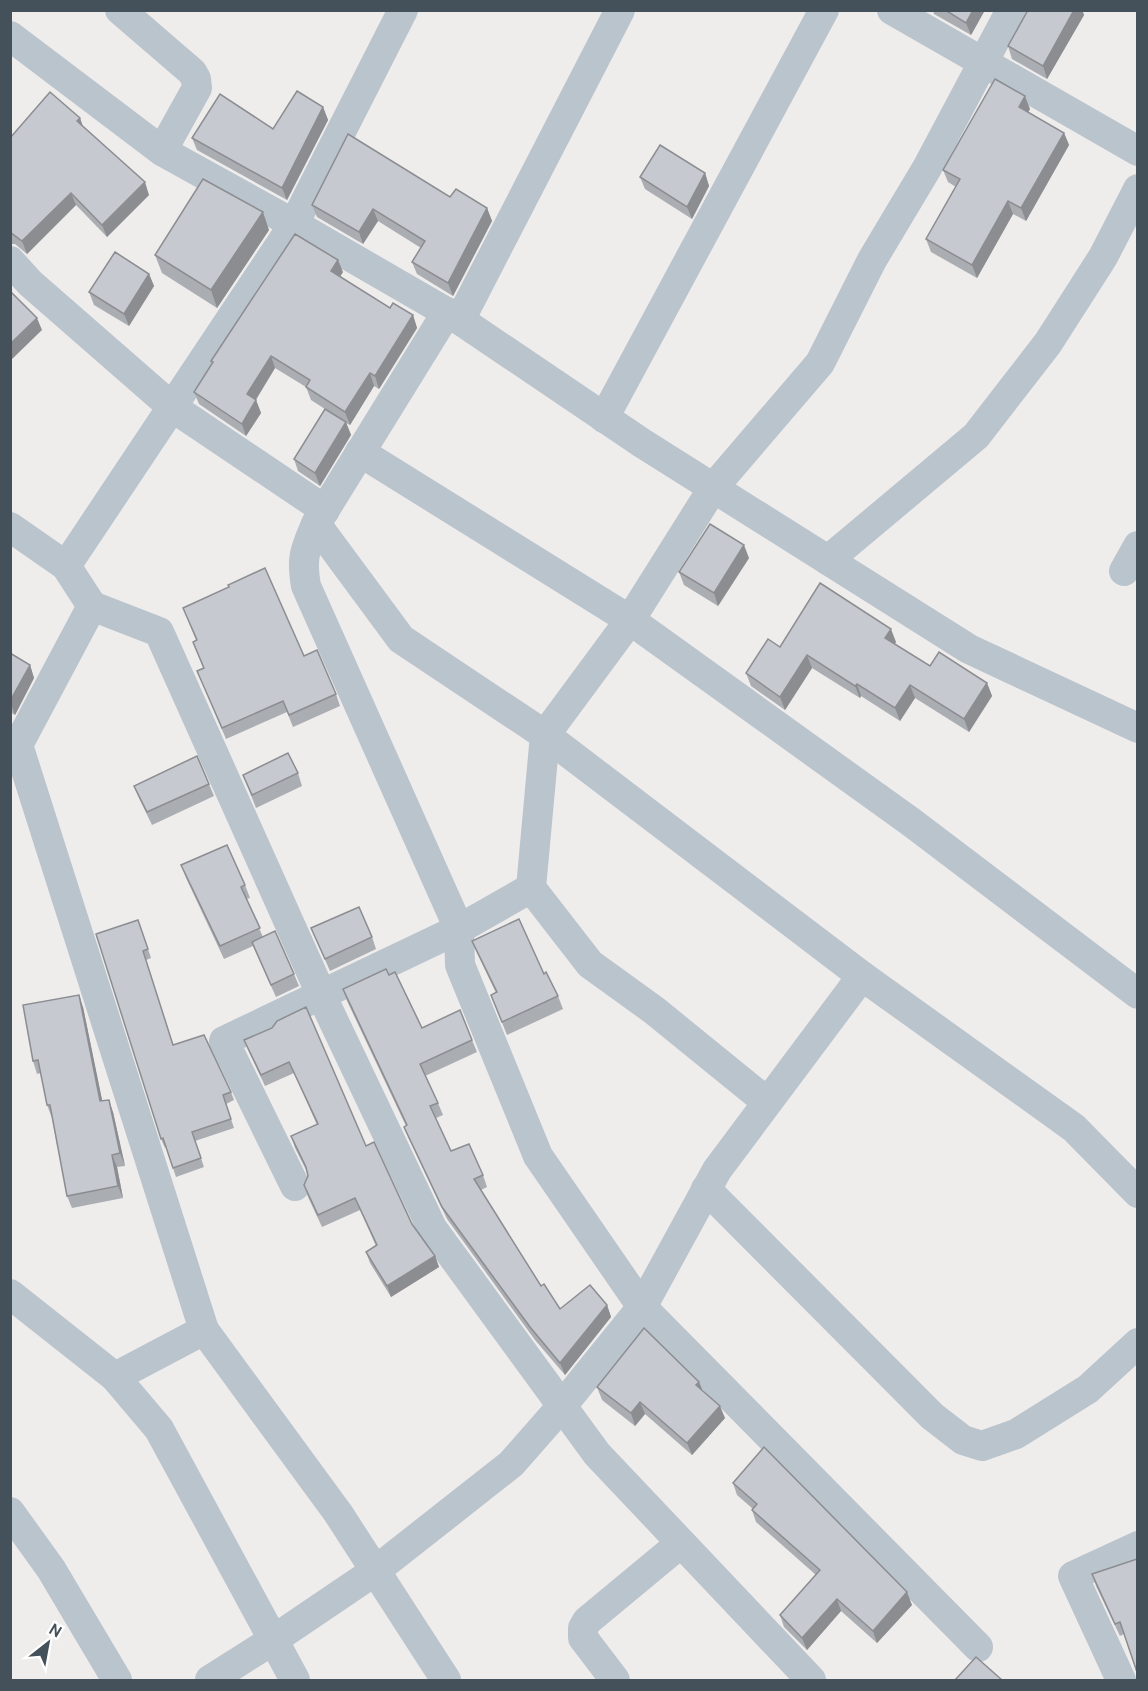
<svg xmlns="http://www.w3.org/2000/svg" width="1148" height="1691" viewBox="0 0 1148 1691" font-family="Cabin,sans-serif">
<rect width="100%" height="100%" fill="#efecec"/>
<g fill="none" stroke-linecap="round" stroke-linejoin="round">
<g stroke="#bac4cc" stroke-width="30">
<polyline points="120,10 192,72 196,79 197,88 162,151"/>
<polyline points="892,10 1138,151"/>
<polyline points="10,36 162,151 294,224 460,320 620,10"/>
<polyline points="10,261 30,283 172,407 325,510"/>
<polyline points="447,312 316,524 401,639 545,735 531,888"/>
<polyline points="460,320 642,443 969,649 1138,728"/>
<polyline points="604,418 824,10"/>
<polyline points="360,452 630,620 911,822 1138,994"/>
<path d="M316,524C305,550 301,557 306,586L459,929L460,965L538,1156L642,1307L978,1647"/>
<polyline points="10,527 66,566"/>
<polyline points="828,560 976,436 1048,343 1103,257 1138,189"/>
<polyline points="1124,571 1138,546"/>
<polyline points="92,606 159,632 326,1005 432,1228 597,1454 811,1680"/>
<polyline points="862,976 1074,1128 1138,1193"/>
<polyline points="295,1186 224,1041 459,929 531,888 590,964 655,1011 767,1102"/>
<polyline points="706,1189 932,1416 963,1440 982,1446 1016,1434 1088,1389 1138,1343"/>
<polyline points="10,1294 115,1377 159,1429 295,1680"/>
<polyline points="204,1330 338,1513 446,1680"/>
<polyline points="115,1377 204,1330 18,745 92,606 66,566 294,224 403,10"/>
<polyline points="10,1512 51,1569 117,1680"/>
<polyline points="210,1680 273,1640 375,1571 511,1464 562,1406 642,1307 717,1170 862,976 545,735 630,620 713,488 820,363 872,260 927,168 1011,10"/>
<polyline points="615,1680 583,1638 583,1628 587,1621 681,1543"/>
<polyline points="1121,1680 1073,1576 1138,1546"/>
</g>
</g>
<g fill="#aaadb2">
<polygon points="933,10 985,10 971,35 934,14"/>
<polygon points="1028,10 1082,10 1084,15 1047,79 1012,59 1008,46"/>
<polygon points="323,107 328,120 287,200 197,150 192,138 273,129"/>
<polygon points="1030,109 1028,112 1064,133 1069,145 1026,221 1013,214 977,278 931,252 926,239 956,187 948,182 943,170"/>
<polygon points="80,118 83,127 149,195 107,237 76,205 27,254 15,244 10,244 10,138"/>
<polygon points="705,173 709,186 692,219 645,189 640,177"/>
<polygon points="312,205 487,208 492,221 453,296 417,274 412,262 421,248 378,221 363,244 317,217"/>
<polygon points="269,230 217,308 162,273 155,255"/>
<polygon points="343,272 340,276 390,308 413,315 417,328 379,389 374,386 350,425 346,423 351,435 320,486 298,471 294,459 325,409 311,400 306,387 275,368 256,400 261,413 246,436 199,404 194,392 212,364 211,361"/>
<polygon points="149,274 154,286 129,326 94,305 89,292"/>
<polygon points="749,558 718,606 684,585 679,572"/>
<polygon points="183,608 304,656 336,694 340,706 293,727 287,712 226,739 197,671 203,668 193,642 196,640"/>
<polygon points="896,642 894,644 930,666 987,683 992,696 969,732 915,698 900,721 861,696 860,698 812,668 785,710 751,686 746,673 780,647"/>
<polygon points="10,653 30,665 34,678 15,715 10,712"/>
<polygon points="298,773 302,786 256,808 243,775"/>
<polygon points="209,784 214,796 152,825 139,798 134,786"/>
<polygon points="181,865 245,885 250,898 246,899 263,937 294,974 299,986 276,997 253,946 224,959 186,878"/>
<polygon points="138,920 151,958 146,960 173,1045 231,1092 234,1100 226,1104 234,1128 195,1141 204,1167 176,1177 166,1147 165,1148 161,1139"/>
<polygon points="311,928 372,937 376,949 330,971"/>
<polygon points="472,941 544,974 558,996 563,1009 507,1035 491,995 496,993 477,953"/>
<polygon points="389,975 422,1028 472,1040 477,1052 425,1076 438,1103 443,1115 436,1118 451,1151 483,1175 487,1187 481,1190 541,1286 560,1309 607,1305 611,1317 565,1375 535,1340 447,1219 409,1139 404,1127 406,1126 347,1001 343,989"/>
<polygon points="83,1007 102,1101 113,1112 125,1166 117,1167 123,1198 72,1208 67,1196 52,1118 47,1105 41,1073 37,1074 33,1061"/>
<polygon points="272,1028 366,1146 412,1224 435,1256 439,1267 391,1297 370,1263 366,1252 376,1246 360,1210 322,1227 308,1197 304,1185 308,1176 307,1172 295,1148 291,1136 317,1125 294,1073 265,1086 249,1052 244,1040"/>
<polygon points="699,1382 702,1390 725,1418 692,1455 645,1414 635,1426 602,1400 597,1387"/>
<polygon points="733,1483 912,1605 877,1643 841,1611 807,1650 784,1627 780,1615 816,1575 756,1522 752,1510 753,1509 737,1495"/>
<polygon points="1137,1559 1137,1674 1124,1634 1120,1636 1096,1586 1092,1574"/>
</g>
<g fill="#8b8d91">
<polygon points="973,10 985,10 971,35 966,23"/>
<polygon points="1074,10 1082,10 1084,15 1047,79 1043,66"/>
<polygon points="1025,96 1030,109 1024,120 1019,107"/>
<polygon points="323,107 328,120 287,200 282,188"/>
<polygon points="80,118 84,130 77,121"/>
<polygon points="1064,133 1069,145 1026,221 1021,208"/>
<polygon points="705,173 709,186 692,219 687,207"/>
<polygon points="145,182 149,195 107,237 102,225"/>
<polygon points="71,193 76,205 27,254 22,241"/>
<polygon points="1008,201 1013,214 977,278 972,265"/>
<polygon points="487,208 492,221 453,296 448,283"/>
<polygon points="373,209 378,221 363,244 359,232"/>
<polygon points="263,212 269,230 217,308 211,290"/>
<polygon points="338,260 343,272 336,283 331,271"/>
<polygon points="149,274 154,286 129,326 124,314"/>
<polygon points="413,315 417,328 379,389 375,376"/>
<polygon points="37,318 42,330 10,361 10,344"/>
<polygon points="271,356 275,368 251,407 247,394"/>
<polygon points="370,373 374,386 350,425 345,412"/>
<polygon points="256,400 261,413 246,436 242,424"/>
<polygon points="346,422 351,435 320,486 315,473"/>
<polygon points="744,545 749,558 718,606 714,593"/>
<polygon points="891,629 896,642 890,651 885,638"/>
<polygon points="807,655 812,668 785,710 780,697"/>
<polygon points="30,665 34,678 15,715 10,701"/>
<polygon points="987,683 992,696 969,732 964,719"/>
<polygon points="857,684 861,696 860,698 855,686"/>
<polygon points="910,685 915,698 900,721 895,708"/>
<polygon points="79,995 83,1007 105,1114 100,1101"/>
<polygon points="109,1100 113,1112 125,1166 120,1153"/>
<polygon points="112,1155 117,1167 123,1198 118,1186"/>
<polygon points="435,1256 439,1267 391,1297 387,1286"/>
<polygon points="607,1305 611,1317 565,1375 560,1363"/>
<polygon points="699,1382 704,1394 696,1385"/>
<polygon points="640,1402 645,1414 635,1426 631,1413"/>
<polygon points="720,1406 725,1418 692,1455 687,1443"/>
<polygon points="907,1592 912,1605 877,1643 873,1631"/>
<polygon points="837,1599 841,1611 807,1650 802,1638"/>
</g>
<g fill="#c6c9cf" stroke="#8b8d91" stroke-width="1.5">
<polygon points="945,10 973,10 966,23"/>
<polygon points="1028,10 1074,10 1043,66 1008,46"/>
<polygon points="995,79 1025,96 1019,107 1064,133 1021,208 1008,201 972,265 926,239 960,179 943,170"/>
<polygon points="297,91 323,107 282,188 192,138 220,94 273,129"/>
<polygon points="50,92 80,118 77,121 145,182 102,225 71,193 22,241 10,232 10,138"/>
<polygon points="348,134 450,197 456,189 487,208 448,283 412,262 425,241 373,209 359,232 312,205"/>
<polygon points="660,145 705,173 687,207 640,177"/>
<polygon points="203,179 263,212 211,290 155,255"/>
<polygon points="295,234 338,260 331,271 390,308 393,303 413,315 375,376 370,373 345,412 306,387 310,380 271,356 247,394 256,400 242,424 194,392 213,362 211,361"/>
<polygon points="115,252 149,274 124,314 89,292"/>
<polygon points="10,291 37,318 10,344"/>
<polygon points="325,409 346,422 315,473 294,459"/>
<polygon points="710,524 744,545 714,593 679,572"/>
<polygon points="265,568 304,656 317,650 336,694 289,715 283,701 222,728 197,671 204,668 193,642 197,640 183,608 229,587 228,585"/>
<polygon points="820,583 891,629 885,638 930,666 939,652 987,683 964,719 910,685 895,708 857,684 855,686 807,655 780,697 746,673 768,639 780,647"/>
<polygon points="10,653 30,665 10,701"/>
<polygon points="288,753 298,773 252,795 243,775"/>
<polygon points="197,756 209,784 147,812 134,786"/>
<polygon points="227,845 245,885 241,887 260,928 220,946 181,865"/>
<polygon points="359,907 372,937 325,959 311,928"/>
<polygon points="519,919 544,974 546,972 558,996 502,1022 491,995 497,992 472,941"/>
<polygon points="138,920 148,949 143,951 173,1045 204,1035 231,1092 223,1095 231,1119 192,1132 201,1158 173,1168 163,1138 161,1139 96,934"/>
<polygon points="275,931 294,974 271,985 252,942"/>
<polygon points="386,969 389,975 395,972 422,1028 460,1010 472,1040 420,1064 438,1103 430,1106 451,1151 469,1144 483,1175 474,1179 541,1286 544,1284 560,1309 590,1285 607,1305 560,1363 530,1327 442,1207 404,1127 407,1125 343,989"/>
<polygon points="79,995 100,1101 109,1100 120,1153 112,1155 118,1186 67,1196 50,1105 47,1105 38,1060 33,1061 23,1005"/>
<polygon points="306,1007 366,1146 374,1142 412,1224 435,1256 387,1286 366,1252 377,1245 355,1198 318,1215 304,1185 308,1176 306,1167 291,1136 318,1124 289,1062 261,1075 244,1040 272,1028 277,1021"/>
<polygon points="644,1328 699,1382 696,1385 720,1406 687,1443 640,1402 631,1413 597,1387"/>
<polygon points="764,1447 907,1592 873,1631 837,1599 802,1638 780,1615 820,1570 752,1510 757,1504 733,1483"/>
<polygon points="1137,1559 1137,1672 1120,1622 1115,1624 1092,1574"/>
<polygon points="976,1657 1002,1680 955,1680"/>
</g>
<rect width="1148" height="1691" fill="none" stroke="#44505a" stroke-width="24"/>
<g transform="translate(48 1643) rotate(31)" stroke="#ffffff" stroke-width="4.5" paint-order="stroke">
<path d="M0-4.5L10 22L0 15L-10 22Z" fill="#44505a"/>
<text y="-9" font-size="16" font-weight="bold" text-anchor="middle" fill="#44505a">N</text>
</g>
</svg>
